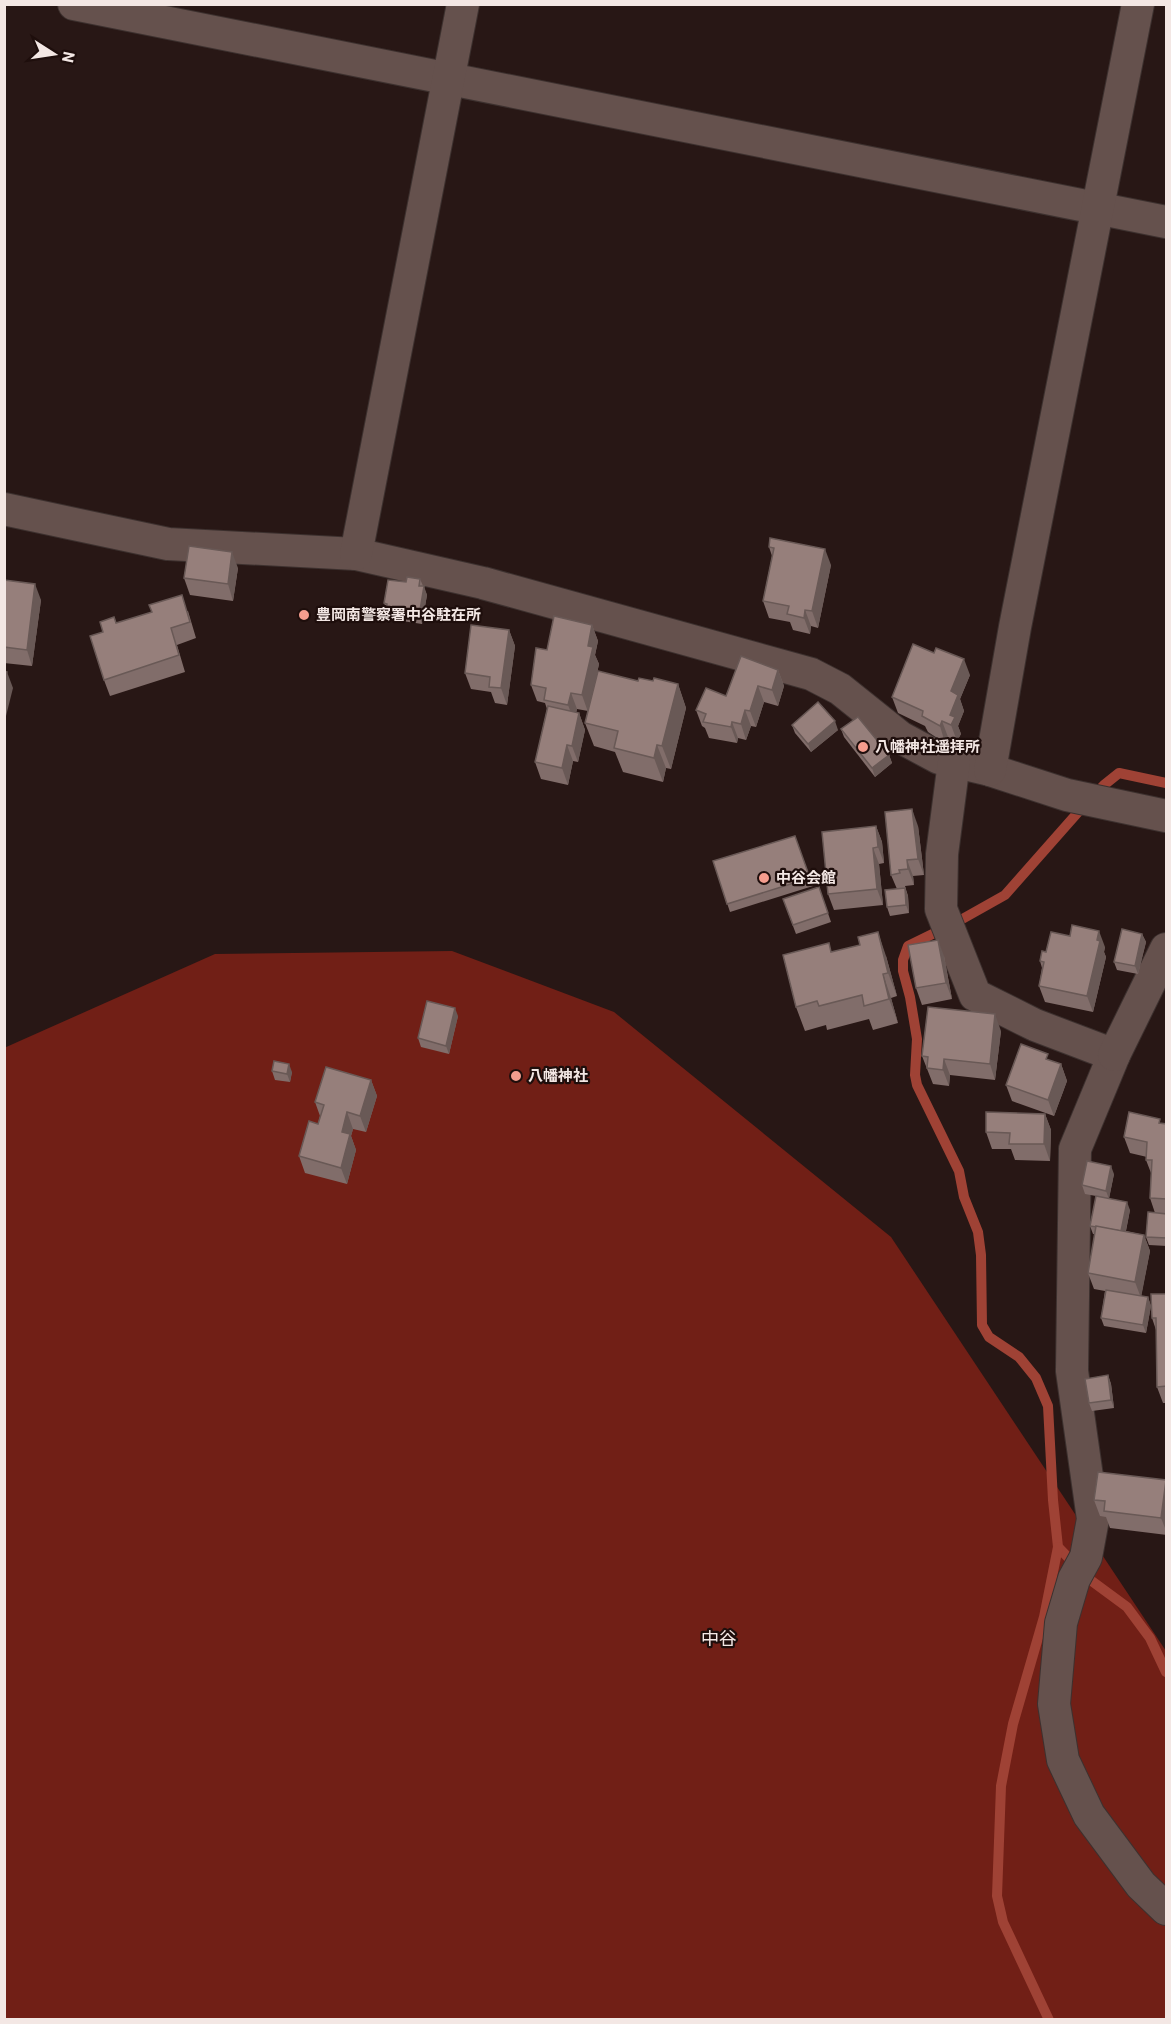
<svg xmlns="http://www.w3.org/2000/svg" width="1171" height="2024" viewBox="0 0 1171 2024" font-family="Barlow,'Noto Sans JP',sans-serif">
<rect width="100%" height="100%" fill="#281715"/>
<polygon fill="#711f16" points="452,951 614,1012 891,1237 1166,1651 1166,2019 5,2019 4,1048 215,954"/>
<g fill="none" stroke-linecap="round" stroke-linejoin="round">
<g stroke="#9f4235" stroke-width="10">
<polyline points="1166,783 1119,773 1104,785 1080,810 1005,895 957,922 908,946 903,960 903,971 910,997 917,1039 915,1075 917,1085 959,1171 964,1197 978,1232 981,1255 982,1325 989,1337 1019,1357 1036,1378 1048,1406 1053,1500 1058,1547 1089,1579 1127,1607 1150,1638 1166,1672"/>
<polyline points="1049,2020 1003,1922 997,1896 1001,1786 1013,1724 1044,1617 1058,1547"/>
</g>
<g stroke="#3d312f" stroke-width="34">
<g id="minor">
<polyline points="74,4 1166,222"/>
<polyline points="4,509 168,544 356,554 483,583 811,674 840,689 900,737 939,758 990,770 1067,795 1166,816"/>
<polyline points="356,554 463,4"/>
<polyline points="954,762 942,854 941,909 975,995 1035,1025 1114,1055 1075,1149 1072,1371 1093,1519 1086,1557 1074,1579 1061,1623 1054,1704 1063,1760 1089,1815 1141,1885 1166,1909"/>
<polyline points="990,770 1015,627 1138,4"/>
<polyline points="1114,1055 1166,949"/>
</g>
</g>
<use href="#minor" stroke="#65514d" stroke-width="32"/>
</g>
<g fill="#816d6a">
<polygon points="769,547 831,565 818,628 811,626 810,634 793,630 790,622 769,618 763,601 772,556"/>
<polygon points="238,568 233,601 190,595 184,578"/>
<polygon points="420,579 427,595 422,624 389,619 384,603 406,582"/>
<polygon points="4,580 41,600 32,666 4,663"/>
<polygon points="188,611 196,638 177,645 185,672 110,696 104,680 103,632 116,623"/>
<polygon points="592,625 598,641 595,655 599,664 592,697 638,681 678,684 686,708 671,769 666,768 663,782 623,772 615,752 594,746 585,723 588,711 577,709 576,713 579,713 585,730 578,762 573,761 568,785 541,779 535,762 547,709 545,703 537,701 531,685 547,650"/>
<polygon points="509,630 515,646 507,705 495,703 491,692 471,689 465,673"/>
<polygon points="778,670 784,686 778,706 764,702 756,727 751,726 746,740 738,738 737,743 709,738 705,728 702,726 696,710 726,696"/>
<polygon points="970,675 960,699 964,711 958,726 961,734 957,741 948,737 945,743 928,732 925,726 898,713 892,697"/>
<polygon points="792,725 838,730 811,752 795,733"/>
<polygon points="841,729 889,755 892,763 875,777 844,737"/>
<polygon points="876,826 882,842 884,863 879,864 883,905 834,910 828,894"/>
<polygon points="918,826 924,875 913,876 914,885 905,886 908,896 909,913 890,916 887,907 897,889 891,875"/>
<polygon points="795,836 813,886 730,912 713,861"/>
<polygon points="819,887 831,922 796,934 783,899"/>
<polygon points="1142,934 1146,942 1138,974 1117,970 1114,962"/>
<polygon points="1105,947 1104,952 1106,957 1093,1012 1045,1002 1039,986 1042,968 1040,961"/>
<polygon points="832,952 886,956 897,996 891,998 898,1023 873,1030 869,1019 827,1030 826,1025 805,1031 796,1007"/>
<polygon points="944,956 952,999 922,1005 916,988"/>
<polygon points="458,1016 449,1054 421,1047 418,1038"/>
<polygon points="1001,1031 995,1080 950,1075 949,1086 933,1084 922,1056"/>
<polygon points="1051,1061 1061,1064 1067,1081 1054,1116 1012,1101 1006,1085"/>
<polygon points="272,1071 292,1072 290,1082 275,1080"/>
<polygon points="371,1080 377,1096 366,1132 353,1129 351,1136 356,1150 347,1184 305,1173 299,1156 318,1124 320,1116 315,1102"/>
<polygon points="1045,1114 1051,1130 1050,1161 1015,1160 1011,1149 992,1149 986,1132"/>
<polygon points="1161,1124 1167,1124 1167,1246 1149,1245 1146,1237 1155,1213 1150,1198 1151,1173 1146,1160 1147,1157 1130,1153 1124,1137"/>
<polygon points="1114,1174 1109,1198 1130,1210 1126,1231 1144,1235 1150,1251 1141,1296 1148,1297 1151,1306 1146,1333 1104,1326 1101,1318 1105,1291 1094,1289 1088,1273 1095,1234 1093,1234 1090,1226 1096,1196 1085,1194 1082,1185"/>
<polygon points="1167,1294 1167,1403 1163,1403 1157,1387 1156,1330 1152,1318"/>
<polygon points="1108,1375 1111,1384 1114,1408 1092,1411 1089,1403"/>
<polygon points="1166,1480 1167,1535 1110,1528 1106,1517 1100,1516 1094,1500"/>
</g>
<g fill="#695956">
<polygon points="825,549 831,565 818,628 812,611"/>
<polygon points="232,552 238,568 233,601 228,584"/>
<polygon points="35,584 41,600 32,666 27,650"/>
<polygon points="424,586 427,595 422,624 419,616"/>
<polygon points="805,610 811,626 810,634 804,618"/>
<polygon points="592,625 598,641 595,655 599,664 588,712 582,695 588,646"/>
<polygon points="509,630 515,646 507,705 501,688"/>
<polygon points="964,659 970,675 960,699 964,711 958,726 961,734 957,741 951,725 951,691"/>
<polygon points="778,670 784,686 778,706 772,690"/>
<polygon points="7,672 13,688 4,724 4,682"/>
<polygon points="678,684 686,708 671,769 662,746"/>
<polygon points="758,686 764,702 756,727 750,711"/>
<polygon points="571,693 577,709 574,721 568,705"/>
<polygon points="745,710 751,726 746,740 741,724"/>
<polygon points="579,713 585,730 578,762 572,746"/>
<polygon points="835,721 838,730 811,752 808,744"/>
<polygon points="942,721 948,737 945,743 940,726"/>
<polygon points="732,722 738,738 737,743 731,727"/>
<polygon points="567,745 573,761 568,785 562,768"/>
<polygon points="657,745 666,768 663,782 654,758"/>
<polygon points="889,755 892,763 875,777 872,768"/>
<polygon points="912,809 918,826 924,875 918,859"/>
<polygon points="876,826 882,842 884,863 878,847"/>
<polygon points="873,848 879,864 883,905 877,889"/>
<polygon points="907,860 913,876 914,885 908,869"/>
<polygon points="905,888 908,896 909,913 906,905"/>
<polygon points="1099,931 1105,947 1104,952 1106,957 1093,1012 1087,996"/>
<polygon points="878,932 886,956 897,996 888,973"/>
<polygon points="1142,934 1146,942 1138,974 1135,966"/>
<polygon points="938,940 944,956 952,999 946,983"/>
<polygon points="883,974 891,998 898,1023 889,999"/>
<polygon points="455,1008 458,1016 449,1054 446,1046"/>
<polygon points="995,1014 1001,1031 995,1080 990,1064"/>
<polygon points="944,1059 950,1075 949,1086 943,1070"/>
<polygon points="289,1064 292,1072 290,1082 287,1074"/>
<polygon points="1061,1064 1067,1081 1054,1116 1048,1100"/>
<polygon points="371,1080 377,1096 366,1132 360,1116"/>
<polygon points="347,1112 353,1129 351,1136 356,1150 347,1184 341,1168 342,1132"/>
<polygon points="1045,1114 1051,1130 1050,1161 1044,1144"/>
<polygon points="1111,1166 1114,1174 1109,1199 1106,1191"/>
<polygon points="1127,1202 1130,1210 1124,1240 1121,1232"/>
<polygon points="1144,1235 1150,1251 1141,1298 1135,1282"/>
<polygon points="1148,1297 1151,1306 1146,1333 1143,1325"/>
<polygon points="1108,1375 1111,1384 1114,1408 1111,1400"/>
<polygon points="1166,1480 1167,1482 1167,1533 1161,1518"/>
</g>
<g fill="#967f7b" stroke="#695956" stroke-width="1.5">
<polygon points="770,538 825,549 812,611 805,610 804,618 787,614 789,606 763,601 774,548 769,547"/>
<polygon points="189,546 232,552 228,584 184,578"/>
<polygon points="407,577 420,579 419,586 424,586 419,616 386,611 387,604 384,603 388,580 406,582"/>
<polygon points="4,580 35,584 27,650 4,647"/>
<polygon points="182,595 190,622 171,628 179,655 104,680 90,636 103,632 100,622 114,617 116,623 152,612 149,605"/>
<polygon points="554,616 592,625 588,646 593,647 582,695 571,693 568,705 544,700 546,688 531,685 536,648 547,650"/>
<polygon points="471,625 509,630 501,688 489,687 490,677 465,673"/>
<polygon points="913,644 934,653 936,648 964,659 951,691 958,695 950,715 955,717 951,725 942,721 940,726 922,716 923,711 892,697"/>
<polygon points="741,656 778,670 772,690 758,686 750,711 745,710 741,724 732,722 731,727 703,722 706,714 696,710 706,688 726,696"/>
<polygon points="4,671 7,672 4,682"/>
<polygon points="598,671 638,681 639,678 653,681 654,678 678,684 662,746 657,745 654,758 614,748 618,731 585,723"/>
<polygon points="818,702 835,721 808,744 792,725"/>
<polygon points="548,706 579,713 572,746 567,745 562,768 535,762"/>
<polygon points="858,717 889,755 872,768 841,729"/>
<polygon points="912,809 918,859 907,860 908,869 899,870 900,873 891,875 885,812"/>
<polygon points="876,826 878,847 873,848 877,889 828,894 822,832"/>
<polygon points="795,836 810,878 727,904 713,861"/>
<polygon points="819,887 828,913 793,925 783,899"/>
<polygon points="905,888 906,905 887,907 885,890"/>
<polygon points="1072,925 1099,931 1097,940 1100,941 1087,996 1039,986 1044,962 1040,961 1042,951 1046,952 1051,932 1070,936"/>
<polygon points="1122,929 1142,934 1135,966 1114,962"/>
<polygon points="878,932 888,973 883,974 889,999 864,1006 862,995 819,1006 817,1001 796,1007 783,955 829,943 831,952 860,945 858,937"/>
<polygon points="938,940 946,983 916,988 908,945"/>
<polygon points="427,1001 455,1008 446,1046 418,1038"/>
<polygon points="928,1007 995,1014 990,1064 944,1059 943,1070 927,1068 928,1057 922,1056"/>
<polygon points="1021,1044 1048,1054 1046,1059 1061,1064 1048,1100 1006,1085"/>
<polygon points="274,1061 289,1064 287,1074 272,1071"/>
<polygon points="326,1067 371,1080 360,1116 347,1112 342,1132 350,1134 341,1168 299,1156 309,1121 318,1124 324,1105 315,1102"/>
<polygon points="986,1112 1045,1114 1044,1144 1009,1144 1010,1133 986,1132"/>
<polygon points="1129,1112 1160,1119 1159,1123 1167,1124 1167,1199 1150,1198 1152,1160 1146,1160 1147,1142 1124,1137"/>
<polygon points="1087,1161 1111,1166 1106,1191 1082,1185"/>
<polygon points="1096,1196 1127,1202 1121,1231 1090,1226"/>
<polygon points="1148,1212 1167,1214 1167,1238 1146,1237"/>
<polygon points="1096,1226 1144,1235 1135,1282 1088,1273"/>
<polygon points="1106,1290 1148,1297 1143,1325 1101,1318"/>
<polygon points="1151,1294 1167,1294 1167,1386 1157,1387 1156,1318 1152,1318"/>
<polygon points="1108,1375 1111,1400 1089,1403 1085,1379"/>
<polygon points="1098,1472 1166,1480 1161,1518 1104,1511 1105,1501 1094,1500"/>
</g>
<g fill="#f59d8e" stroke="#1e0e0c" stroke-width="2">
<circle cx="304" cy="615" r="6"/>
<circle cx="863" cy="747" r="6"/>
<circle cx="764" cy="878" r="6"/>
<circle cx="516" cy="1076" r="6"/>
</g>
<g text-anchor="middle" stroke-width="4.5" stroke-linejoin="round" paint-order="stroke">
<g font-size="15" font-weight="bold" fill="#f3e7e4" stroke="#1e0e0c" text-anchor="start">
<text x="316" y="620">豊岡南警察署中谷駐在所</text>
<text x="875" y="752">八幡神社遥拝所</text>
<text x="776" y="883">中谷会館</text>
<text x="528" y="1081">八幡神社</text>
</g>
<g font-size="18" fill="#f3e7e4" stroke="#1e0e0c">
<text x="719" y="1645">中谷</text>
</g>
</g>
<rect width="1171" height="2024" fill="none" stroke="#f3e7e4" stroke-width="12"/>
<g transform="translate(54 54) rotate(102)" stroke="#1e0e0c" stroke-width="4.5" paint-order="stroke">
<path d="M0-4.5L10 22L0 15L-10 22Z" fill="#f3e7e4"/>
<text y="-9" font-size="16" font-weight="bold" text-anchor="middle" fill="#f3e7e4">N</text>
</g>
</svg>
